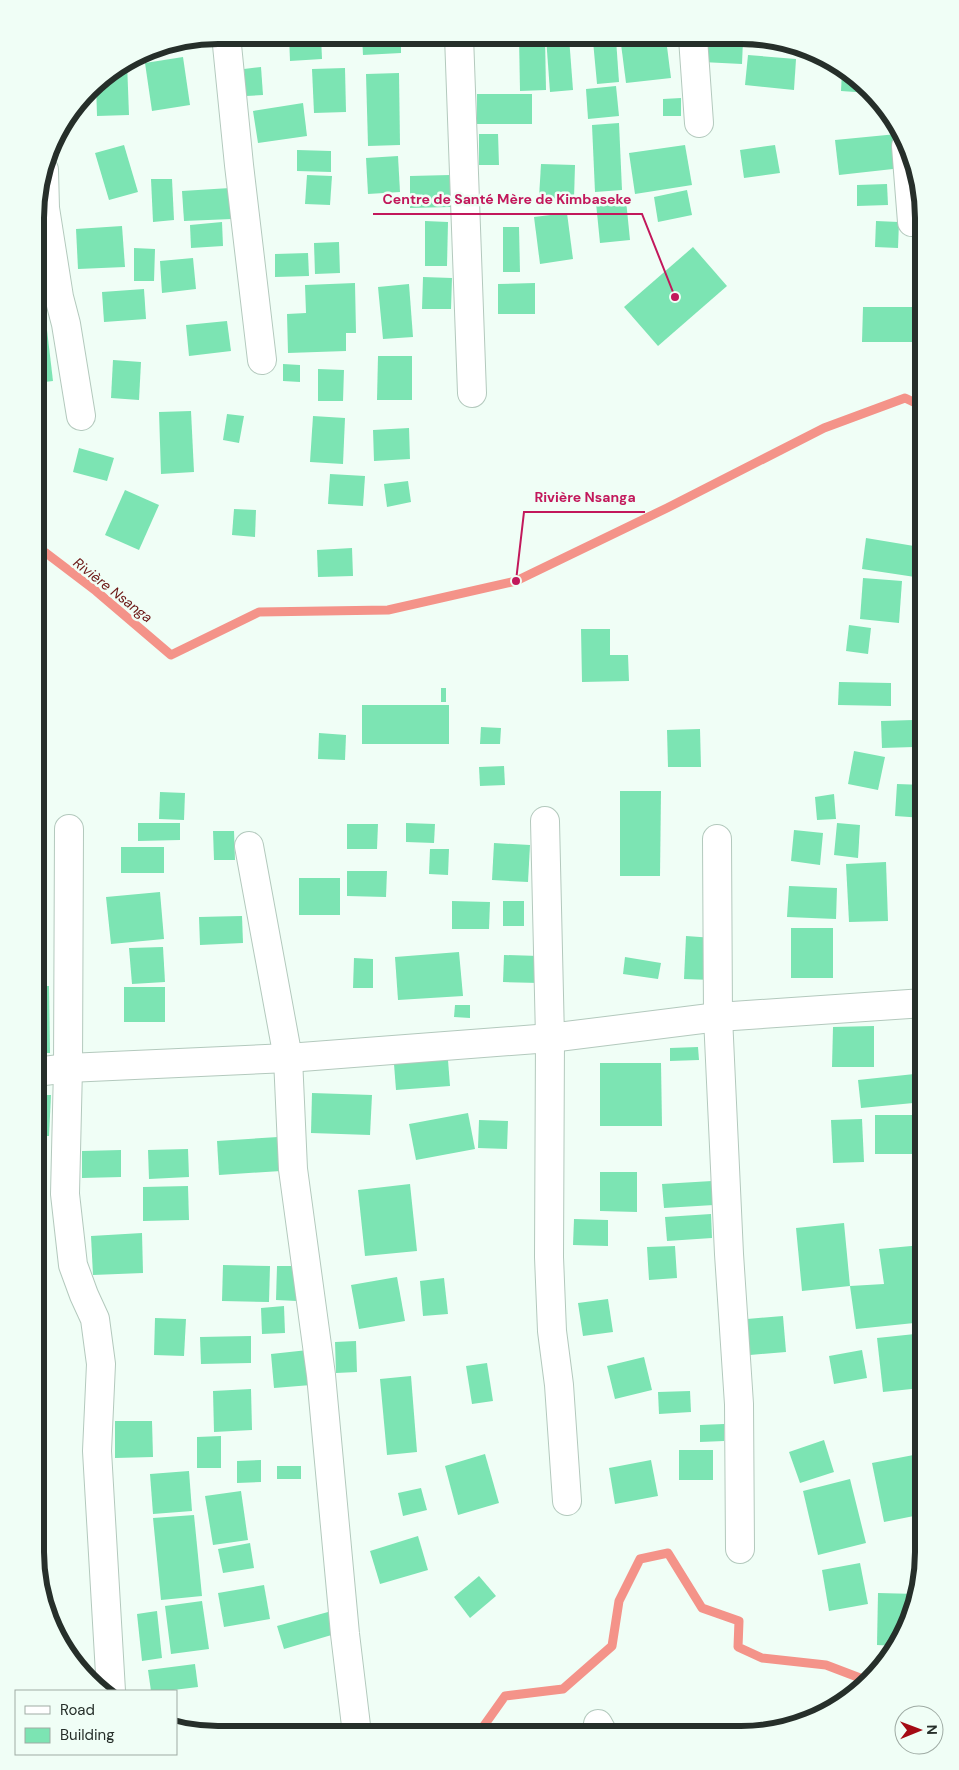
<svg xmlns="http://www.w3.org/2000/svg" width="959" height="1770" viewBox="0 0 959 1770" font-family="'DM Sans',sans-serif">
<rect width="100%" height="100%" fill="#f0fef6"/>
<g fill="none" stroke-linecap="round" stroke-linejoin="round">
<g stroke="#f49389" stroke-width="9">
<polyline points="36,549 46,553 96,591 171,655 259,612 388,610 516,581 667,508 824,428 905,398 924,407"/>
<polyline points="478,1734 505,1696 563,1689 612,1646 619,1601 640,1559 668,1553 702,1608 739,1621 738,1647 762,1658 826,1665 868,1681"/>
</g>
</g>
<g fill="#7ce4b3">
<polygon points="289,35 321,36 322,59 290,61"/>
<polygon points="362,36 401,36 401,53 363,55"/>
<polygon points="519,37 545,37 546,90 520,91"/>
<polygon points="546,37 569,37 573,90 550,92"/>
<polygon points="704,38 743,40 742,64 702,62"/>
<polygon points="616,39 619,82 597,84 593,41"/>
<polygon points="666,39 671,78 626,83 621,44"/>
<polygon points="748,55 796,59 794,90 745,85"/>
<polygon points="183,57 190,105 152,111 145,63"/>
<polygon points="127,62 129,115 97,116 96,83"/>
<polygon points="261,67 263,95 246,96 244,69"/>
<polygon points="345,68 346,112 314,113 312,69"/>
<polygon points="842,71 861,80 870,93 841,91"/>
<polygon points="399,73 400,145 368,146 366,74"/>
<polygon points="616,86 619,116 588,119 586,89"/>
<rect x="477" y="94" width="55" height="30"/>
<polygon points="681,98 681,116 663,116 663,99"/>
<polygon points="303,103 307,136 258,143 253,111"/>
<polygon points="619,123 622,190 595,192 592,125"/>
<polygon points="479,134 498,134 499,165 479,165"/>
<polygon points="897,134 902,168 839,175 835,140"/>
<polygon points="124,145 138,192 109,200 95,153"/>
<polygon points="685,145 692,185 635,194 629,153"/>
<polygon points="775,145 780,173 744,178 740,150"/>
<polygon points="297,150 331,151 331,172 297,171"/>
<polygon points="398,156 400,192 368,194 366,158"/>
<polygon points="541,164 575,165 574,199 539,198"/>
<polygon points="307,175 332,176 330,205 305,204"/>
<polygon points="450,175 451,207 410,208 410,176"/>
<polygon points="151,179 172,179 174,220 153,222"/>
<polygon points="887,184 888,205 857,206 857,185"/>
<polygon points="230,188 232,219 184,221 182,191"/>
<polygon points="687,190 692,215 658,222 654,197"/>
<polygon points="626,200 630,240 600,243 596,203"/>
<polygon points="567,213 573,259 540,264 534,217"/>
<polygon points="425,221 448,222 447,266 425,266"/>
<polygon points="876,221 899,222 898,248 875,247"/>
<polygon points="222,222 223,246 191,248 190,225"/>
<polygon points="122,226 125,267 78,269 76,229"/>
<polygon points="503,227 519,227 520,272 503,272"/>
<polygon points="339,242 340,273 315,274 314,243"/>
<polygon points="693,247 727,286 658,346 624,307"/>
<polygon points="134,248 155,249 154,281 134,281"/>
<polygon points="308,253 309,276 275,277 275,254"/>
<polygon points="193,258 196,289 162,293 160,261"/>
<polygon points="423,277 452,278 451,309 422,309"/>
<polygon points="355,283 356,333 346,333 346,351 288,353 287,314 306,313 305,285"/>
<polygon points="535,283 535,314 498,314 498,284"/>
<polygon points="409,284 413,337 383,339 378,287"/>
<polygon points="144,289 146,319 104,322 102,292"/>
<polygon points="863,307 924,307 924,342 862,342"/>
<polygon points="227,321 231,351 189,356 186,325"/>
<polygon points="47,330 53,381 36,383 36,331"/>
<polygon points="378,356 412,356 412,400 377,400"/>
<polygon points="113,360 141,362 139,400 111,398"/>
<polygon points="283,364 300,365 300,382 283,381"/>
<polygon points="318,369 344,370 343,401 318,401"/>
<polygon points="191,411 194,472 161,474 159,412"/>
<polygon points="227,414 244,416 239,443 223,440"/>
<polygon points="313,416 345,418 343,464 310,462"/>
<polygon points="409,428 410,459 374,461 373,430"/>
<polygon points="79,448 114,458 107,481 73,472"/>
<polygon points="330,474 365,476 363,506 328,504"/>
<polygon points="408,481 411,502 387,507 384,484"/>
<polygon points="125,490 159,505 139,550 105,535"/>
<polygon points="234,509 256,510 255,537 232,535"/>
<polygon points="866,538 920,547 915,577 862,569"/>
<polygon points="352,548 353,576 318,577 317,550"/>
<polygon points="863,578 902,581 899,623 860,619"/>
<polygon points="849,625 871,628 868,654 846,651"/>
<polygon points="581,629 610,629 610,655 628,655 629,681 582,682"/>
<polygon points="839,682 891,683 891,706 838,705"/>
<rect x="441" y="688" width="5" height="14"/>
<rect x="362" y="705" width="87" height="39"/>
<polygon points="913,720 914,747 882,748 881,721"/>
<polygon points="481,727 501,728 500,744 480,744"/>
<polygon points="700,729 701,767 668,767 667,730"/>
<polygon points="319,733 346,735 345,760 318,759"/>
<polygon points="854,751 885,757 878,790 848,784"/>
<polygon points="504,766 505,785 480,786 479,767"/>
<polygon points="897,784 924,785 924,818 895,816"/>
<polygon points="620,791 661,791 660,876 620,876"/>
<polygon points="160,792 185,793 184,820 159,819"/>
<polygon points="834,794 836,819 817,820 815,797"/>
<polygon points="138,823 180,823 180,840 138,841"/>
<polygon points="406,823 435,824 434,843 406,842"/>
<polygon points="837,823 860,825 858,858 834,855"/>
<polygon points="347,824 378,824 377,849 347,849"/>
<polygon points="794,830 823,833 820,865 791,861"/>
<polygon points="213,831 234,831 235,860 214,860"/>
<polygon points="494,843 530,845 528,882 492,880"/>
<rect x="121" y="847" width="43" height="26"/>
<polygon points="430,849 449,849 448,875 429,874"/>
<polygon points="886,862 888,921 849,922 846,864"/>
<polygon points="347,871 387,871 386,897 347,896"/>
<rect x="299" y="878" width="41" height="37"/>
<polygon points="789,886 837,888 836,919 787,917"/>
<polygon points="160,892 164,939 111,944 106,897"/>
<polygon points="452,901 490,902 489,929 452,929"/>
<rect x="503" y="901" width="21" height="25"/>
<polygon points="242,916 243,943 200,945 199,917"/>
<rect x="791" y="928" width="42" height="50"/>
<polygon points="686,936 714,938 712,980 684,979"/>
<polygon points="163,947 165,982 132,984 129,948"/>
<polygon points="459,952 463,996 398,1000 395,957"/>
<polygon points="504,955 539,956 539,983 503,982"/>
<polygon points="625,957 661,963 658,979 623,974"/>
<polygon points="354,958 373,959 373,988 353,988"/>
<polygon points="36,986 49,986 50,1053 36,1053"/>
<rect x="124" y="987" width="41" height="35"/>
<polygon points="455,1005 470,1005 470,1018 454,1017"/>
<polygon points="874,1026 874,1067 832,1067 833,1027"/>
<polygon points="698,1047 699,1060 670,1061 670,1048"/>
<polygon points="448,1060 450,1086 396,1090 394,1064"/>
<polygon points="600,1063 661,1063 662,1126 600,1126"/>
<polygon points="924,1073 924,1102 861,1108 858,1080"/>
<polygon points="312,1093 372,1095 370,1135 311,1133"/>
<polygon points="36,1095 51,1095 49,1136 35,1136"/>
<polygon points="468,1113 475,1149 416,1160 409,1124"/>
<rect x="875" y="1115" width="49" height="39"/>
<polygon points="862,1119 864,1162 833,1163 831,1120"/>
<polygon points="479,1120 508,1121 507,1149 478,1148"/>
<polygon points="278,1137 281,1171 219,1175 217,1141"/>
<polygon points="188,1149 189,1177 149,1179 148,1150"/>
<polygon points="121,1150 121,1177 82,1178 82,1151"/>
<polygon points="600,1172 637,1172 637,1212 600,1211"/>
<polygon points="712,1181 714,1205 664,1208 662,1184"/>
<polygon points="410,1184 417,1251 365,1256 358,1190"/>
<polygon points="188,1186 189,1220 143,1221 143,1187"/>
<polygon points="711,1214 712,1238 667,1241 665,1217"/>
<polygon points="574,1219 608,1220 608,1246 573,1245"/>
<polygon points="844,1223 850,1286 802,1291 796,1228"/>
<polygon points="142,1233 143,1273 93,1275 91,1236"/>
<polygon points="922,1245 924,1263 924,1322 856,1329 850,1286 884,1284 879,1249"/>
<polygon points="675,1246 677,1278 649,1280 647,1247"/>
<polygon points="223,1265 270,1266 269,1302 222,1301"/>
<polygon points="277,1266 298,1266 297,1301 276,1300"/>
<polygon points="397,1277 405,1321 359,1329 351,1285"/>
<polygon points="444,1278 448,1314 423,1316 420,1281"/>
<polygon points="608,1299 613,1332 583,1336 578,1303"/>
<polygon points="284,1306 285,1333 262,1334 261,1308"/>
<polygon points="783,1316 786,1352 750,1355 747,1319"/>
<polygon points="155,1318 186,1319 184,1356 154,1355"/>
<rect x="35" y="1333" width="8" height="44"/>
<polygon points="915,1334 921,1388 883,1392 877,1338"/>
<polygon points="251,1336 251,1363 201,1364 200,1337"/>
<polygon points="356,1341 357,1372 336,1373 335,1342"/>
<polygon points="308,1350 311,1385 274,1388 271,1354"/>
<polygon points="862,1350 867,1378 834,1384 829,1356"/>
<polygon points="644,1357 652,1390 615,1399 607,1366"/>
<polygon points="487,1363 493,1401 472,1404 466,1366"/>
<polygon points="411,1376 417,1452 387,1455 380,1379"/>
<polygon points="251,1389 252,1430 214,1432 213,1391"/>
<polygon points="690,1391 691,1412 659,1414 658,1392"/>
<polygon points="115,1421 152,1421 153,1457 115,1458"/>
<polygon points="724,1424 724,1441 700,1442 700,1425"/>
<polygon points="221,1436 221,1468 197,1468 197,1437"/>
<polygon points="824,1440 834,1472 800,1483 789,1452"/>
<rect x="679" y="1450" width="34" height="30"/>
<polygon points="924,1453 924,1514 884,1522 872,1463"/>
<polygon points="485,1454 499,1503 458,1515 445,1466"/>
<polygon points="261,1460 261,1482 237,1483 237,1461"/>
<polygon points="651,1460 658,1496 615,1504 609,1468"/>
<rect x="277" y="1466" width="24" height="13"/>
<polygon points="189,1471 192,1511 153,1514 150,1474"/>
<polygon points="850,1479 866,1543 818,1555 803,1491"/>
<polygon points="421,1488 427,1510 403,1516 398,1493"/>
<polygon points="241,1491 248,1540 213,1545 205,1496"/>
<polygon points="194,1515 202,1596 161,1600 153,1518"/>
<polygon points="418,1536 428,1570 380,1584 370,1551"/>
<polygon points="250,1543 254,1568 223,1573 218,1549"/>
<polygon points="860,1563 868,1604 829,1611 822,1570"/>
<polygon points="479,1576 496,1596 470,1618 454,1597"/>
<polygon points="264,1585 270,1619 224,1627 218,1593"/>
<polygon points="878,1593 917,1594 910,1622 896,1646 877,1645"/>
<polygon points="202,1601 209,1649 171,1654 165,1606"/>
<polygon points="157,1611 162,1658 142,1661 137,1614"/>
<polygon points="328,1612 335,1634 284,1649 277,1626"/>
<polygon points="195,1664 198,1687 165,1691 151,1691 148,1670"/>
<polygon points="754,1724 759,1732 736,1735"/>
</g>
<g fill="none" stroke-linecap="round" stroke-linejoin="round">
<g stroke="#b3c9bd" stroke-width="30">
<g id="minor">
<polyline points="226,35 239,165 262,360"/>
<polyline points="459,36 472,393"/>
<polyline points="693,38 699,123"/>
<polyline points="906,146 912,222"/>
<polyline points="44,170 45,208 59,297 66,324 81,416"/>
<polyline points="545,821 550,1038 549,1257 552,1331 559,1385 567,1501"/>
<polyline points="69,829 68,1068 65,1194 73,1265 84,1295 95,1319 101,1364 97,1451 111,1691"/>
<polyline points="717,839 718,1017 729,1254 739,1404 740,1549"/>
<polyline points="249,846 288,1058 293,1169 321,1375 345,1634 357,1734"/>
<polyline points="36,1072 68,1068 288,1058 550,1038 718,1017 924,1003"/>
<polyline points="598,1724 604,1735"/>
</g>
</g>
<use href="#minor" stroke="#fff" stroke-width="28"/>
</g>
<g text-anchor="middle" stroke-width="5" stroke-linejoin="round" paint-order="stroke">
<g font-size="14" font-style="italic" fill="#6b1514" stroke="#f0fef6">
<text transform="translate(113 590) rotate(38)" y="5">Rivière Nsanga</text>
</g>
</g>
<path d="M0 0H959V1770H0ZM218 44H741A174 174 0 0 1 915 218V1552A174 174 0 0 1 741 1726H218A174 174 0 0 1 44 1552V218A174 174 0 0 1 218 44Z" fill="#f0fef6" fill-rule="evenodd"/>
<path fill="none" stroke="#262f2a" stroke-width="6" d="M218 44H741A174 174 0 0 1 915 218V1552A174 174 0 0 1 741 1726H218A174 174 0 0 1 44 1552V218A174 174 0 0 1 218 44Z"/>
<path fill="none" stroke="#c2185b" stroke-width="2" d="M675 297L642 214H373M516 581L524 512H645"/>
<g fill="#c2185b" stroke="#f0fef6" stroke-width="2">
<circle cx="675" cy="297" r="5"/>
<circle cx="516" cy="581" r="5"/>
</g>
<g font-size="14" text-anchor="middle" font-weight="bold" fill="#c2185b" stroke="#f0fef6" stroke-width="5" stroke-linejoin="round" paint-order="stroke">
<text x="507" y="204">Centre de Santé Mère de Kimbaseke</text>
<text x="585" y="502">Rivière Nsanga</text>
</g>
<rect x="15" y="1690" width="162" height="65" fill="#f0fef6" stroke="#9faba4"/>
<rect x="25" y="1706" width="25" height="8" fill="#ffffff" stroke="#9faba4"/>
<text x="60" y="1715" font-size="15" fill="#262f2a">Road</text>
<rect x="25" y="1728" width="25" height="15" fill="#7ce4b3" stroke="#9faba4"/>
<text x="60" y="1740" font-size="15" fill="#262f2a">Building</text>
<g transform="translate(919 1730) rotate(89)"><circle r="24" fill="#f0fef6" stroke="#9faba4"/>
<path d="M0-4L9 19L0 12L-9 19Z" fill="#a40a14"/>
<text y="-8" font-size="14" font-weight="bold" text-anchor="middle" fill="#262f2a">N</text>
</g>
</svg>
